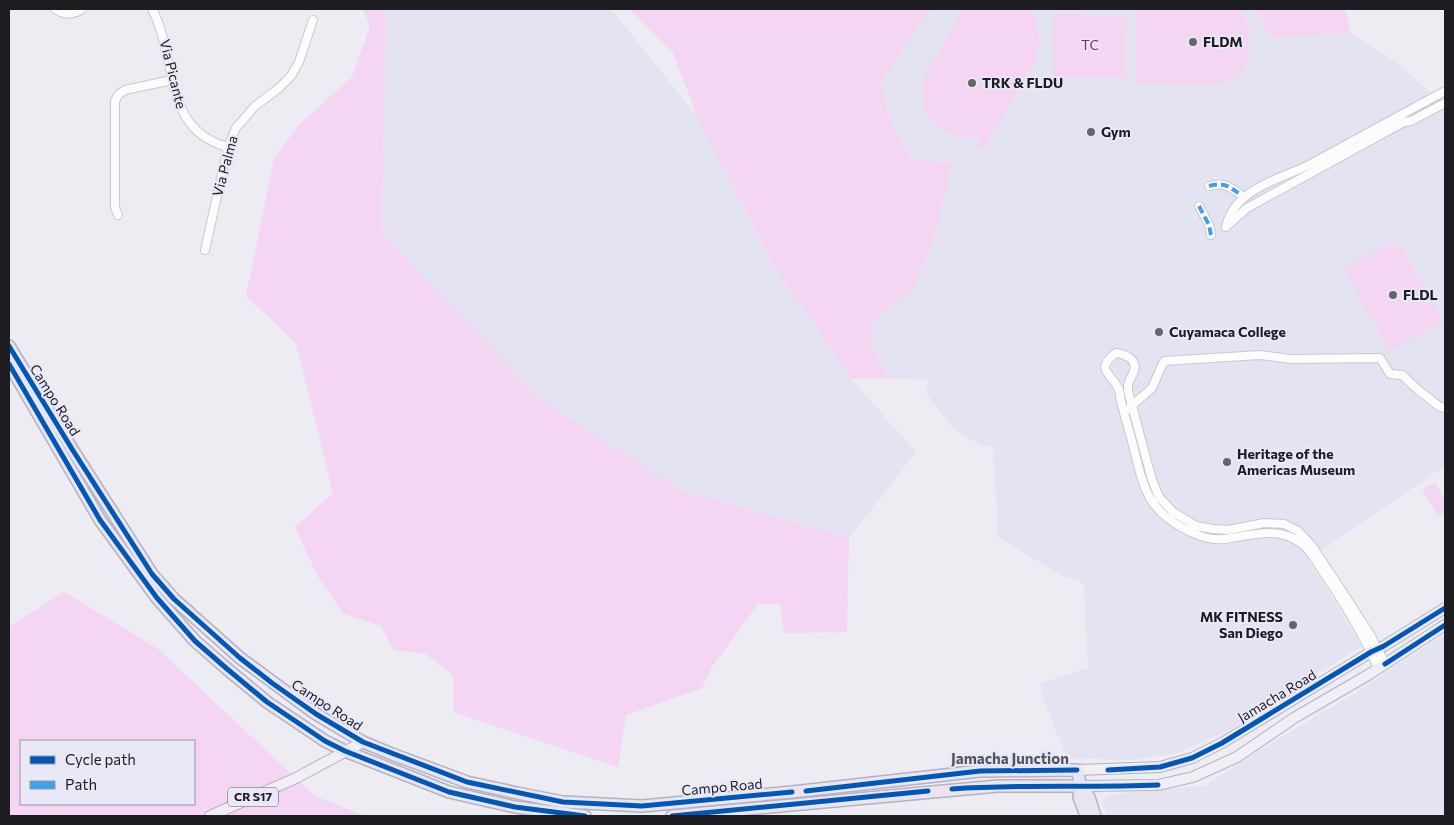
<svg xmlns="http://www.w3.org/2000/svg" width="1454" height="825" viewBox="0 0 1454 825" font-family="Commissioner,sans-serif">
<rect width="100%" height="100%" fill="#ececf2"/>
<g fill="#e4e3f1">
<polygon points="386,9 611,9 697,116 771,261 851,379 916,452 849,538 680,490 540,399 382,233"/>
<polygon points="930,9 1256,9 1271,38 1351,33 1396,62 1445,106 1445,466 1308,559 1362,646 1228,731 1174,754 1128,760 1067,758 1041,694 1041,683 1088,668 1084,583 1060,575 998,537 993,448 980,445 953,428 925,392 929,380 889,378 871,345 875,319 912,289 952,164 911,159 892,125 881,83"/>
<polygon points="1445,634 1445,816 1108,816 1102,802 1110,795 1207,785 1258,751 1352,695"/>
</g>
<g fill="#f4d5f3" fill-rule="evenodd">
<polygon points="363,9 386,9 382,233 540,399 680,490 849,538 847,632 784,633 780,604 758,604 712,667 702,688 626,715 618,767 453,712 453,676 426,654 394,650 381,626 344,614 318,577 295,527 333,493 296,343 246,296 274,158 299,125 352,77 370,27"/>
<polygon points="629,9 930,9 881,83 892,125 911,159 952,164 932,246 912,289 875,319 871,345 889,378 851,379 771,261 697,116 673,53"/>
<path d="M966,9H1028L1034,16L1038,29L1040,45L1034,62L984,149L976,145L981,134C976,135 971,137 966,138C958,138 950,134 944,131C923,119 918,99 924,77L962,12Z"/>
<polygon points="1136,9 1241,9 1249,28 1249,56 1242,69 1231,79 1216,85 1136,83"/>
<polygon points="1256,9 1345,9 1351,33 1271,38"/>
<polygon points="1054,14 1127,15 1126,77 1053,76"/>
<polygon points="1388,245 1402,247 1442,322 1389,351 1344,268"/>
<polygon points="1435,482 1445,501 1445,512 1438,516 1422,489"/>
<path d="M64,592L158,649L315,796L365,816H9V627ZM21,741H194V804H21Z"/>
</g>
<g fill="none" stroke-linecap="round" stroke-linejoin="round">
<g stroke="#c9c8ce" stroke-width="10">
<g id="minor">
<path d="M55,9C65,16 73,15 82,9"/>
<path d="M152,9C178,57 161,130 228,147"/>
<path d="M1209,186C1224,182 1228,186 1240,194"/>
<polyline points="1199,206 1209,225 1211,235"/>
<polyline points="118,215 115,207 115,101 119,94 125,90 172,80"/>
<polyline points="1228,225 1247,208 1404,122 1411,121 1445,103"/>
<path d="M1226,227C1234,189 1280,179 1309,165L1445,91"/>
<polyline points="205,250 228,147 236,128 255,106 279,88 291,76 299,62 313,20"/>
<polyline points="1128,409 1152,388 1164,361 1260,355 1291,359 1380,358 1390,374 1402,375 1417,389 1440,407 1445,408"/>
<path d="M1378,668C1363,633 1343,601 1322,570C1315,560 1310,549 1301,543C1280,527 1255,534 1231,538C1218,541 1203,538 1191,532C1149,513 1144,490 1134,449C1130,433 1125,417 1121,401C1120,398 1120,393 1119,390C1113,374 1093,370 1116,353C1124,354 1138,359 1134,371C1131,380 1127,380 1128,391L1152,480L1159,497L1173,512L1196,526L1213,529L1228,530L1264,523L1284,524L1298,531L1312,546L1336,582L1371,636L1385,664"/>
</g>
</g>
<g stroke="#b7b1bf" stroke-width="12">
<g id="major">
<polyline points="1077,770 1160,767 1192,758 1222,743 1371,652 1384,646 1445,608"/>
<polyline points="1081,786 1158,785 1193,777 1237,757 1294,718 1368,675 1445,625"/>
<polyline points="210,816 296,778 363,742"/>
</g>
</g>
<g stroke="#b7b1bf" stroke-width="14">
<g id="highway">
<polyline points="9,346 72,449 152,574 174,599 240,658 316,714 363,742 392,754 467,782 517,793 563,802 642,806 792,792 980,771 1077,770 1081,786 1079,797 1086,816"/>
<polyline points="9,364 100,520 157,598 195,641 226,668 267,702 325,741 345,751 449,792 515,807 585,816"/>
<polyline points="672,816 998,786 1081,786 1089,797 1095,816"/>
</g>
</g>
<use href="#minor" stroke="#fcfcfd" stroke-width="8"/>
<use href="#major" stroke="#f1eef5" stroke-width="10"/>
<use href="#highway" stroke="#e9e4ef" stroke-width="11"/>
<g stroke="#3da2ea" stroke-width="4" stroke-dasharray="8 4" stroke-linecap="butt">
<path d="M1209,186C1224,182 1228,186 1240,194"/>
<polyline points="1199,206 1209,225 1211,235"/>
</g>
<g stroke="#e9e8f6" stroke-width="8">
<g id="cycleway">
<polyline points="9,346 72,449 152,574 174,599 240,658 272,683 316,714 363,742 467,782 563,802 642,806 792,792"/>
<polyline points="9,364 100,520 157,598 195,641 226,668 267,702 325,741 345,751 449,792 515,807 585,816"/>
<polyline points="1385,664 1445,625"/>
<polyline points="1108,770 1160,767 1192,758 1222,743 1371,652 1384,646 1445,608"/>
<path d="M952,789C1021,784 1089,788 1158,785"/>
<polyline points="806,791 980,771 1077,770"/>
<polyline points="672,816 928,791"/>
</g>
</g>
<use href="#cycleway" stroke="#0057b8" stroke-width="5"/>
</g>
<g fill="#65656a" stroke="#e9e8f6" stroke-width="2">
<circle cx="1193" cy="42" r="5"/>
<circle cx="972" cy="83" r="5"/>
<circle cx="1091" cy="132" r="5"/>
<circle cx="1393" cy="295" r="5"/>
<circle cx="1159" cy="332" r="5"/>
<circle cx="1227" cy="462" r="5"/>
<circle cx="1293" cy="625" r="5"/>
</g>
<g text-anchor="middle" stroke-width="4" stroke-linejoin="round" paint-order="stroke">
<rect fill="#e9e8f6" stroke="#5a5961" stroke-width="1" x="228" y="787.5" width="50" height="19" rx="4"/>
<g font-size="12" font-weight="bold" fill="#1c1c21">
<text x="253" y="801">CR S17</text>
</g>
<g font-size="14" font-weight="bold" fill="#1c1c21" stroke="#e9e8f6" text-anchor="start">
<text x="1203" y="47">FLDM</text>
<text x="982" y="88">TRK &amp; FLDU</text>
<text x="1101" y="137">Gym</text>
<text x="1403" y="300">FLDL</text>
<text x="1169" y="337">Cuyamaca College</text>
<text x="1237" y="459">Heritage of the<tspan x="1237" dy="16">Americas Museum</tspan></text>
<text x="1283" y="622" text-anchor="end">MK FITNESS<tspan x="1283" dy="16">San Diego</tspan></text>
</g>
<g font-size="14" fill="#82287b" stroke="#e9e8f6">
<text x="1090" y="50">TC</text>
</g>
<g font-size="14" fill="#1c1c21" stroke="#e9e8f6">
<text transform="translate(173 74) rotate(76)" y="5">Via Picante</text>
<text transform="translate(225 166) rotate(-75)" y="5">Via Palma</text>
<text transform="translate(55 400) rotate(58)" y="5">Campo Road</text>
<text transform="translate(1277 696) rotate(-31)" y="5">Jamacha Road</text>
<text transform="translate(327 705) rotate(33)" y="5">Campo Road</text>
<text transform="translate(722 787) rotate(-5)" y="5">Campo Road</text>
</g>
<g font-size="15" font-weight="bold" fill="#54545f" stroke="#e9e8f6">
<text x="1010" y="764">Jamacha Junction</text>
</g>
</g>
<rect width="1454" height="825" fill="none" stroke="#1c1c21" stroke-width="20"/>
<rect x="20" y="740" width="175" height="65" fill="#e9e8f6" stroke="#9796a1"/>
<rect x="30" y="756" width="25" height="8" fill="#0057b8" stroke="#9796a1"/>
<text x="65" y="765" font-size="15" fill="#1c1c21">Cycle path</text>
<rect x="30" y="781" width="25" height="8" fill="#3da2ea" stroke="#9796a1"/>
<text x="65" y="790" font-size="15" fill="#1c1c21">Path</text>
</svg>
